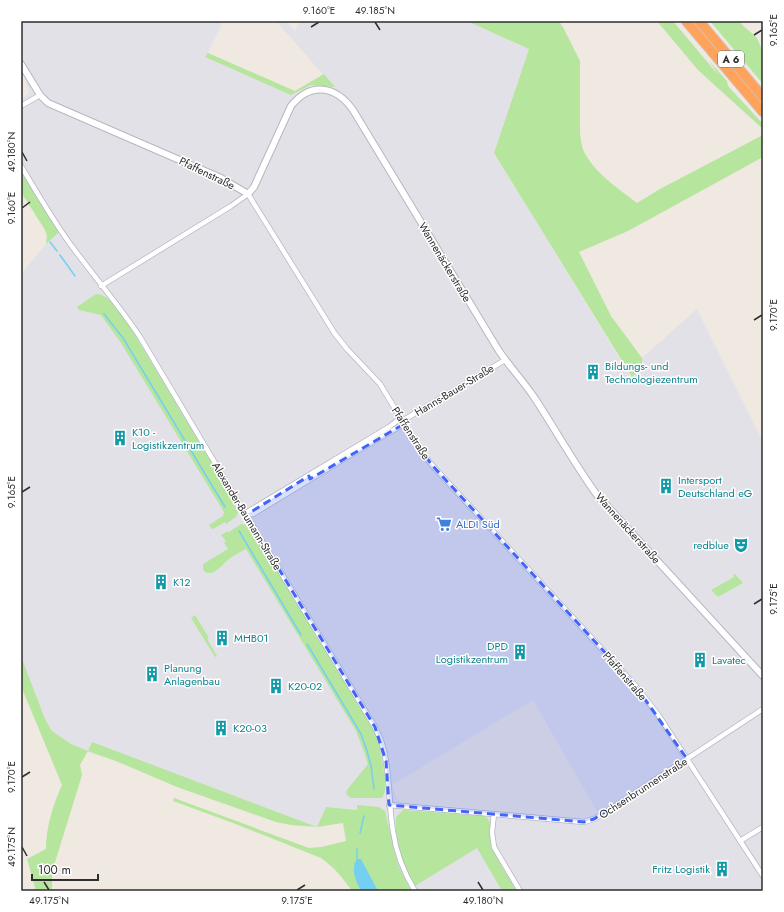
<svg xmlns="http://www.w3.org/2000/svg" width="784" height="912" viewBox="0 0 784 912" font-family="Jost,sans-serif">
<rect width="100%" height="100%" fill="#efe9e1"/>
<path fill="#e3e1e8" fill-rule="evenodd" d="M21,21H223L206,57L291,95L311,85L334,87L276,21H286L295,31L300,21H467L529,49L494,153L631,377L642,364V358L697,309L763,442V891H411L398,865L393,846L357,806V810L326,807L317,827L119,753L116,761L82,750L71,744L52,731L45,719L21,656V274L46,244L58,232L21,171V99L27,95L29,92L23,73L21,72ZM533,700L598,813L594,816L583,819L403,803L396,798L392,785Z"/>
<g fill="#b6e59e">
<path d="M467,21H559L564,29L580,61V133C581,142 582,150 587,157C599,176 620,190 637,203L660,189L763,135V157L628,231L579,252L611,316L642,358C643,367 638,371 632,377L494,153L529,49Z"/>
<polygon points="657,21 673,21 719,76 709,61 727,81 728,86 763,124 763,129 698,70"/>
<polygon points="710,21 738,21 757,38 763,52 763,84"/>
<polygon points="208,53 295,91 324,74 335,87 311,85 291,95 205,57"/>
<polygon points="21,171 59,232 46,244 47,236 45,230 21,192"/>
<path d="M96,294C110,294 119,312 127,322L214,466L238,512L236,517L226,524L225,522L213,529L211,528L209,525L223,516L224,512L121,343L101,315L79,310L77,307Z"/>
<path d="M241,524L249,525L255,533L305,615L315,635L326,650L373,727L379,742L385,778V791L382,798H351L346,794L347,790L368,764L363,749L356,731L246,549C240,552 234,555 229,559C222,564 212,580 203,570V564L228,549L224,543L226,541L221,535L228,531L229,532Z"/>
<polygon points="735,574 743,583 718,597 711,590 734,577 733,575"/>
<polygon points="195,615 209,638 207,639 217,656 215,657 191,618"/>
<path d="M21,656L45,719L52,731L71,744L88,751L92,742L317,827L326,807L357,810V805L379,807L385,811L398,865L411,891H352C343,878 334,867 321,858L233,823L173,801L174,798L309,848L321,847L346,841L343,823L317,827L291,825L276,822L177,787L116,761L88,751L80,765L82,775L52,872V891H36L27,859L46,849C46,827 53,805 62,785L21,686Z"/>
<path d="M403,810L485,816C494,822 488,832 491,841C495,859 508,876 517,891H502L477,848L415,886C403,865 394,841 396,817Z"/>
</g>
<path fill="#75cff0" d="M357,859H361L378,891H361C356,881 350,869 357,859Z"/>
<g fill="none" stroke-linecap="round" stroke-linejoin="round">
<g stroke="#75cff0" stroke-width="1.5">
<polyline points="50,242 57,251"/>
<polyline points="60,255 75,276"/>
<polyline points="104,314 123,338 225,507"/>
<polyline points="239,531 301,635"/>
<polyline points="307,644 361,734 367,751 371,766 374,789"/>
<polyline points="360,833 364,816"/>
<polyline points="357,849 357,861"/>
</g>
<g stroke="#b4b7c1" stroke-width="6">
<g id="minor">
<polyline points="21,106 40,95"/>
<path d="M21,166C36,191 51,217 68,241C92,274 118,304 140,337L246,515L375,727C380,738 385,749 386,762C390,785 389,808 393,831C396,853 404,873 415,891"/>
<polyline points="101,286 231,206 248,194 335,334 347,349 380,384 417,445 431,464 635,685 659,716 763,876"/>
<polyline points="402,421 505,360"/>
<polyline points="246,515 253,514 357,451 404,424"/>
<polyline points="246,515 249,511 389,427 401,418"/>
<polyline points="389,805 584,822 594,819 603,814 763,709"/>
<polyline points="494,814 492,832 494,847 520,891"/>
<polyline points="740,841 763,827"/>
</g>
</g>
<g stroke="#b4b7c1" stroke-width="8">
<path id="tertiary" d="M21,64L40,95L48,103L221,178L248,194L254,187L291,106C311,81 336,86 353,110L499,351C510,367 523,381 534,397C555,429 574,463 597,495L763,676"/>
</g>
<g stroke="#c9c9c9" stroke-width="11">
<g id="motorway">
<polyline points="686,21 763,112"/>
<polyline points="699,21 763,97"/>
</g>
</g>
<use href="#minor" stroke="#fff" stroke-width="4.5"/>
<use href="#tertiary" stroke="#fff" stroke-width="6"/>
<use href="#motorway" stroke="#ffa35c" stroke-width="9"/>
</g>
<path fill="#4264fb" fill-opacity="0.2" stroke="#4264fb" stroke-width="3" stroke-dasharray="8 5" stroke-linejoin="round" d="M404,424L431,464L635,685L687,759L594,819L584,822L389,805L386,761L375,727L246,515L309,476L310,479Z"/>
<path fill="none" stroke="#2e2e2e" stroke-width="1.5" d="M375,22L380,30M311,27L319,22M754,35L762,30M22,152L27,161M22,208L30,202M754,320L762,315M22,492L30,487M754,604L762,599M22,777L30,772M22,847L27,856M44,882L49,890M478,882L483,890M297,890L305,885"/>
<defs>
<g id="building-bare" transform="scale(1.2)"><path d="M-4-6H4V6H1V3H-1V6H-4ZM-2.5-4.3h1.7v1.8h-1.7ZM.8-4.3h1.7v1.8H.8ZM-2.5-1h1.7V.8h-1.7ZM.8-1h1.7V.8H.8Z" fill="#0f9aa8" stroke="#fff" stroke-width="2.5" paint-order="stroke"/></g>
<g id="supermarket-bare" transform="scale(1.2)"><path d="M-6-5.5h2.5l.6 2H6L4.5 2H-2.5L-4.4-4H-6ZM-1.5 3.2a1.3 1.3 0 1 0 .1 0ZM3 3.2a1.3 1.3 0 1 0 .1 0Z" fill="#3f7fe0" stroke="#fff" stroke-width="2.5" paint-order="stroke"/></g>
<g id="theatre-bare" transform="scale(1.2)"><path d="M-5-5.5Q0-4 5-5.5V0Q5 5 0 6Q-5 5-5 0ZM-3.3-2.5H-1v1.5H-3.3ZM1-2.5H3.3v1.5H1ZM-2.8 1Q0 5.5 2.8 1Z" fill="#0f9aa8" stroke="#fff" stroke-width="2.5" paint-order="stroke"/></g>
</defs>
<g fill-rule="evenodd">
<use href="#building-bare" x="593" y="372"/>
<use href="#building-bare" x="120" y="438"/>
<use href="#building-bare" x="666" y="486"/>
<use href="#supermarket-bare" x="444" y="524"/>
<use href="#theatre-bare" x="741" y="545"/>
<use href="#building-bare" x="161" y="582"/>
<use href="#building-bare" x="222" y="638"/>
<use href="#building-bare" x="520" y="652"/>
<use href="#building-bare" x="700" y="660"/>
<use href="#building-bare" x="152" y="674"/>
<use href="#building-bare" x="276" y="686"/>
<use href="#building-bare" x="221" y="728"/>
<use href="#building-bare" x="722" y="869"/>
</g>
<g text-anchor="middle" stroke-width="3" stroke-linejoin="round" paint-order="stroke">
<rect fill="#fff" stroke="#6d6d6d" stroke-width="1" x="718" y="51" width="26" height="16" rx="3"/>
<g font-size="10" font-weight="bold" fill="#2e2e2e">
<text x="731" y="63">A 6</text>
</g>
<g font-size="11" fill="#2e2e2e" stroke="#fff">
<text transform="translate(207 173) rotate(26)" y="4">Pfaffenstraße</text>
<text transform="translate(445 262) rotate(59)" y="4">Wannenäckerstraße</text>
<text transform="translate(454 390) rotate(-31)" y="4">Hanns-Bauer-Straße</text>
<text transform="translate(411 433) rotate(57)" y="4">Pfaffenstraße</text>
<text transform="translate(247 516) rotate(59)" y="4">Alexander-Baumann-Straße</text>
<text transform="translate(628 528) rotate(48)" y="4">Wannenäckerstraße</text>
<text transform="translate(625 676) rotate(49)" y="4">Pfaffenstraße</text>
<text transform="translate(643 788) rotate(-33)" y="4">Ochsenbrunnenstraße</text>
</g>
<g font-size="11" fill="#0d838f" stroke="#fff" text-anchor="start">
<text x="605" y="370">Bildungs- und<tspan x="605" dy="13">Technologiezentrum</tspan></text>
<text x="132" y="436">K10 -<tspan x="132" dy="13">Logistikzentrum</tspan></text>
<text x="678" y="484">Intersport<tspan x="678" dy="13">Deutschland eG</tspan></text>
<text x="729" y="549" text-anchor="end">redblue</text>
<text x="173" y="586">K12</text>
<text x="234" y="642">MHB01</text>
<text x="508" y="650" text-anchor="end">DPD<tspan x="508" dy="13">Logistikzentrum</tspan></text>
<text x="712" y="664">Lavatec</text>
<text x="164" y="672">Planung<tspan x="164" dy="13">Anlagenbau</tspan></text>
<text x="288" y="690">K20-02</text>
<text x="233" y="732">K20-03</text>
<text x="710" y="873" text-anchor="end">Fritz Logistik</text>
</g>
<g font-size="11" fill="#366cbe" stroke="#fff" text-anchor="start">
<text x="456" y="528">ALDI Süd</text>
</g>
</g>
<rect width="784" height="912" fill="none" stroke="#ffffff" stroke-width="44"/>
<path d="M32 874v6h66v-6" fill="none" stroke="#2e2e2e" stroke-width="2"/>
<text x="38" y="874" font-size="12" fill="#2e2e2e" stroke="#ffffff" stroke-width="3" paint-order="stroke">100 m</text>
<rect x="22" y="22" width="740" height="868" fill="none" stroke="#2e2e2e" stroke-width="1.5"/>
<g font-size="10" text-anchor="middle" fill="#2e2e2e">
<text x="319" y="14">9.160°E</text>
<text x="375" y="14">49.185°N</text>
<text transform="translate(773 30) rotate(-90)" y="4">9.165°E</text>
<text transform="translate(11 152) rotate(-90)" y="4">49.180°N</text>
<text transform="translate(11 208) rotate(-90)" y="4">9.160°E</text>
<text transform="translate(773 315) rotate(-90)" y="4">9.170°E</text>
<text transform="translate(11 492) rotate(-90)" y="4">9.165°E</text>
<text transform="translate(773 599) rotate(-90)" y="4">9.175°E</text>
<text transform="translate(11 777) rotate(-90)" y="4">9.170°E</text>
<text transform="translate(11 847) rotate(-90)" y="4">49.175°N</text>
<text x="49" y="904">49.175°N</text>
<text x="297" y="904">9.175°E</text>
<text x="483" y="904">49.180°N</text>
</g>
</svg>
